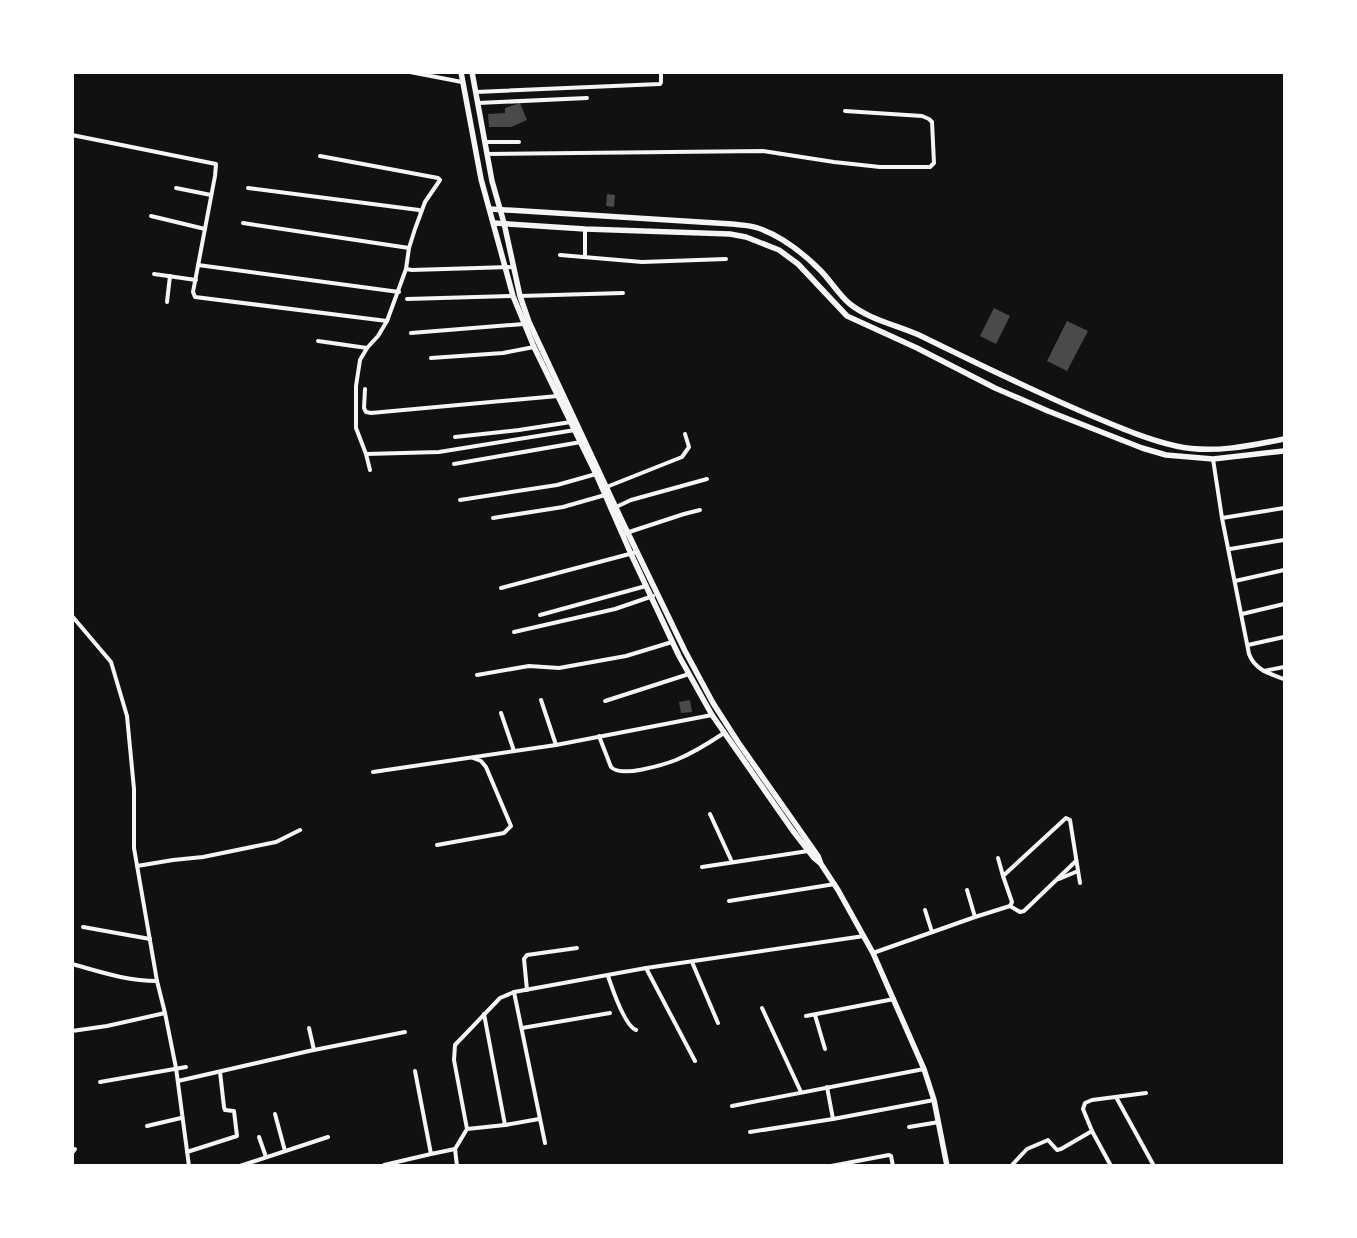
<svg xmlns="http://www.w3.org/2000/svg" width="1357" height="1238" viewBox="0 0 1357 1238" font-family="'Work Sans',sans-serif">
<rect width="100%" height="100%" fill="#111"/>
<g fill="#4a4a4a">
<polygon points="520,103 527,120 511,127 489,127 488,114 505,113 505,108"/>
<polygon points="607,194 615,195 614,207 606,206"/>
<polygon points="994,308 1010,316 996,344 980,336"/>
<polygon points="1067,321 1088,331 1067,371 1047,361"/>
<polygon points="690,700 692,712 681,713 679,702"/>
</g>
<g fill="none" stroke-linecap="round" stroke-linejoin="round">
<g stroke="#f5f5f5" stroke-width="4">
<polyline points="410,72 462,82"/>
<polyline points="476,92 660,84 661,82 661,72"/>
<polyline points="478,103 587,98"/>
<polyline points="72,135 216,164 215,176 193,292 195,297 387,321"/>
<polyline points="485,142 519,142"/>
<polyline points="487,154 763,151 834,162 880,167 930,167 934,163 932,122 929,119 922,116 845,111"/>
<polyline points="320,156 438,178 440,180 425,202 415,229 409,248 406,269 387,321 378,336 367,348 360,360 356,386 356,428 366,454 370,470"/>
<polyline points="176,188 211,195"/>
<polyline points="248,188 419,210 421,212"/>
<polyline points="151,216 205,229"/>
<polyline points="243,223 409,248"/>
<polyline points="560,255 642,262 726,259"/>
<polyline points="585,257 585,229"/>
<polyline points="198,265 399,292"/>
<polyline points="406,269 412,270 514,267"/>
<polyline points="154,274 196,280"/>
<polyline points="520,296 623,293"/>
<polyline points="407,299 513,296"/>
<polyline points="167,302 170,276"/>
<polyline points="411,333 524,324"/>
<polyline points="318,341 367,348"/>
<polyline points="431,358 503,353 534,347"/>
<polyline points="365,389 364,408 366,412 371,413 558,396"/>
<polyline points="455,437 519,430 571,422"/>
<polyline points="366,454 439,452 575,430"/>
<path d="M1213,459L1222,518L1249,654C1255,670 1270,674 1284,679"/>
<polyline points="454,464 581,442"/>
<polyline points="604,488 682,457 689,447 685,434"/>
<polyline points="460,500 557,485 596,474"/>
<polyline points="616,507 631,500 707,479"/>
<polyline points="493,518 563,507 605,495"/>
<polyline points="1222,518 1284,508"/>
<polyline points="626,533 684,514 700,510"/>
<polyline points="1230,549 1284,540"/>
<polyline points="1235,581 1284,570"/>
<polyline points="501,588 637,552"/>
<polyline points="1242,614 1284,604"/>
<polyline points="540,615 646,586"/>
<polyline points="72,616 111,662 127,716 134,789 134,848 157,981 165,1013 176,1068 189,1166"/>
<polyline points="514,632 615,609 653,596"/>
<polyline points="1248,645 1284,637"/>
<polyline points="1264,671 1284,667"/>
<polyline points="477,675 529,666 559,668 626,656 672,642"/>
<polyline points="541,700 556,745"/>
<polyline points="605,701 689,674"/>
<polyline points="501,713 514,751"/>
<path d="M599,736L611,767C621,778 663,765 676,760C693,753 709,743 724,733"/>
<polyline points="373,772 556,745 712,715"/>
<polyline points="710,814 732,862"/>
<polyline points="437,845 504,833 511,826 486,767 481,761 473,758"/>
<polyline points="998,858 1003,876"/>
<polyline points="137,866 173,860 203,857 276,842 300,830"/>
<polyline points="702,867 808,851"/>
<polyline points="1059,879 1078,871"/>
<polyline points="967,890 975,917"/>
<polyline points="729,901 835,884"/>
<polyline points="1010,906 1020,912 1024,911 1076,861"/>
<polyline points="925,910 932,932"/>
<polyline points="83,927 150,939"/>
<polyline points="873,953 975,917 1010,906 1012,902 1003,876 1066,818 1070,820 1080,883"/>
<polyline points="692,962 718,1023"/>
<path d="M72,964C101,972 127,981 157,981"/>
<polyline points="646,968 695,1061"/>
<path d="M608,976C612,988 625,1026 636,1030"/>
<polyline points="527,990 524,959 527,955 577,948"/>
<polyline points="514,992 545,1143"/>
<polyline points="762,1008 801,1092"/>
<polyline points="484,1014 505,1125"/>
<polyline points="815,1015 825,1049"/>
<polyline points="806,1016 894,999"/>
<polyline points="309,1028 314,1050"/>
<polyline points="522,1028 610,1013"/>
<polyline points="72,1031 107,1026 165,1013"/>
<polyline points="415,1071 431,1154 455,1149"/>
<polyline points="178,1081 309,1051 405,1032"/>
<polyline points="100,1082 186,1067"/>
<polyline points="827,1087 833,1119"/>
<polyline points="1116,1097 1154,1166"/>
<polyline points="732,1106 924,1069"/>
<polyline points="275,1114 285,1151"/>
<polyline points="147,1126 181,1118"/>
<polyline points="909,1127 939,1122"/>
<polyline points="467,1129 505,1125 539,1119"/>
<polyline points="1092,1131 1111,1166"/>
<polyline points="750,1132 833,1119 934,1100"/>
<polyline points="259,1137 266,1157"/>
<polyline points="455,1149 467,1129 454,1060 455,1045 500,998 514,992 646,968 864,936"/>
<polyline points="455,1149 457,1166"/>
<polyline points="187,1152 237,1136 234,1111 225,1110 224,1107 220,1072"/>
<polyline points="72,1153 75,1149"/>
<polyline points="384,1165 431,1154"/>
<polyline points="240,1166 328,1137"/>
<polyline points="831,1166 889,1155 891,1156 893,1166"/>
<polyline points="1011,1166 1027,1149 1048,1140 1057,1150 1061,1149 1092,1131 1083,1109 1085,1103 1092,1100 1146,1093"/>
</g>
<g stroke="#f5f5f5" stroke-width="5.5">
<polyline points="461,72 481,179 513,296 534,347 596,474 631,554 679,656 712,715 793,831 814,858 820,863"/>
<polyline points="472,72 492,181 504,223 520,296 529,322 624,525 685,651 713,703 738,742 818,856 821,864 838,890 873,953 924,1069 934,1100 947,1166"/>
<path d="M490,209L732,224C740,225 750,225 758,228C781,236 803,253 820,270C831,281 839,295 850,304C870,320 897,325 919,335C978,364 1037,393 1097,418C1123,429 1149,440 1176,446C1211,454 1250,446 1284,439"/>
<polyline points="494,223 585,229 730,234 746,237 779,250 798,264 847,316 917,348 995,388 1048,411 1142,448 1166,455 1213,459 1284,451"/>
</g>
</g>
<rect width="1357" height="1238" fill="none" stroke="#ffffff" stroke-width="148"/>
</svg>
